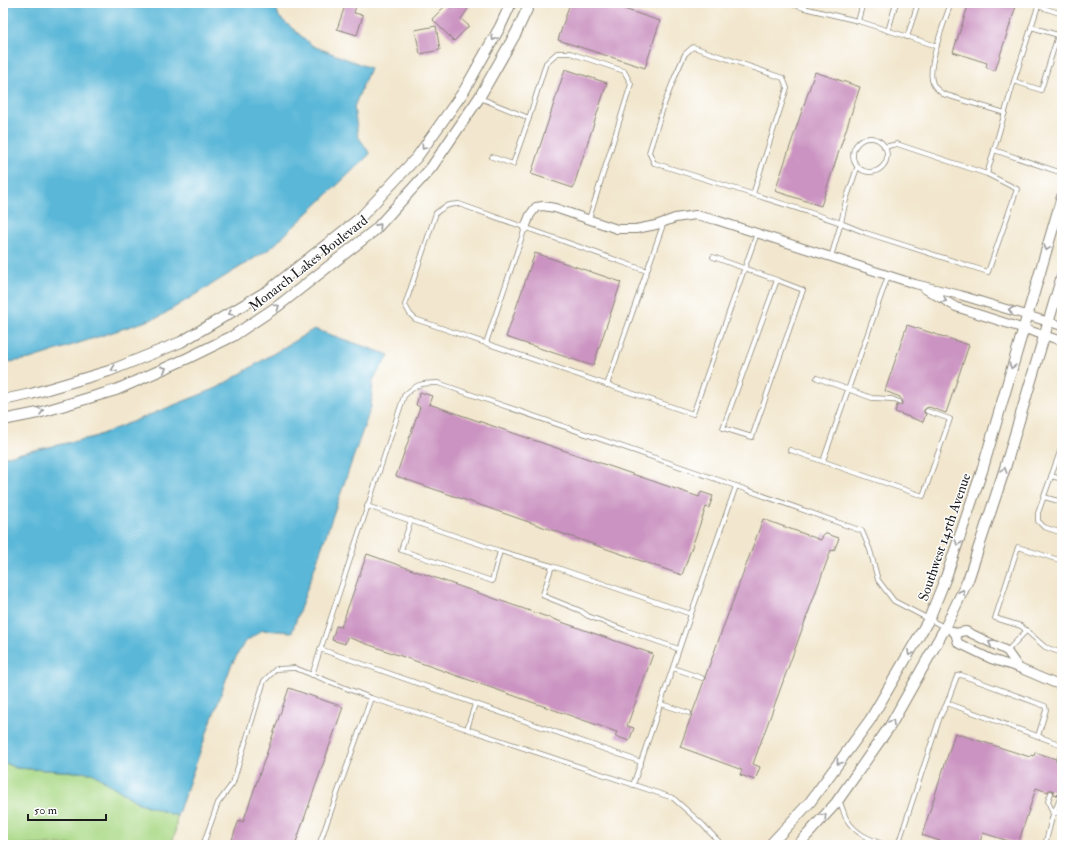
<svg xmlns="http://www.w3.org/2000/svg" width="1065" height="848" viewBox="0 0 1065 848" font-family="'IM FELL Double Pica',serif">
<rect width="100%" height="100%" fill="#fff"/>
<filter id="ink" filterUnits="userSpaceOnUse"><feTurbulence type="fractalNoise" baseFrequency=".025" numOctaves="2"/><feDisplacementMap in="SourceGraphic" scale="8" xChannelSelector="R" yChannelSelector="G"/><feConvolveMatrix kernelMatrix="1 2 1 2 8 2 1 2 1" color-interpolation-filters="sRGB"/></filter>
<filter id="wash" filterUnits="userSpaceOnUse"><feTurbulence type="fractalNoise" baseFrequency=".012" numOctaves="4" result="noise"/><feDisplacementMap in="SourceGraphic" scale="16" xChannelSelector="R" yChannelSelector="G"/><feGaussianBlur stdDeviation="0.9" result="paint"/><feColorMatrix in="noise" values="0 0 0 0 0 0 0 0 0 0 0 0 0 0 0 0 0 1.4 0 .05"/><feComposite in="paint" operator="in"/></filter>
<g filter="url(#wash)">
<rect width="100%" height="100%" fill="#f2e7ce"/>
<polygon fill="#aad987" stroke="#637a52" points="3,762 16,768 92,773 139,803 177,816 175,834 171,845 3,845"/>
<g fill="#5ab7d8" stroke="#3b6a7a">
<polygon points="3,3 275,3 279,17 313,46 370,68 354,107 358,136 370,154 271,248 159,317 30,359 3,363"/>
<polygon points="314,329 389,355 373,380 371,407 292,632 262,630 244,643 231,666 177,816 139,803 92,773 16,768 3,762 3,457 94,437 217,388"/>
</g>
<g id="blocks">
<g fill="#cb93c1">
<polygon points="346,3 356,6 354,13 363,15 357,35 337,29"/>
<polygon points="455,3 472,3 461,19 469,26 454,41 432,19 447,4 451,8"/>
<polygon points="570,3 606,3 660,21 645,68 558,40"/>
<polygon points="969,3 1017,3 995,71 986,67 987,63 953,52"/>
<polygon points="436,26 440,50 420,54 415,30"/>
<polygon points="565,69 607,83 573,188 531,174"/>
<polygon points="815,72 860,87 821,206 775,191"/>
<polygon points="535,253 621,282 593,366 506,337"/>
<polygon points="907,325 969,345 946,413 929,407 926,408 924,410 924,413 926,414 923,422 895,412 897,405 900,405 902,404 902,400 900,398 900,397 885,391"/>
<polygon points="420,392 432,396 429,404 699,497 701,492 713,496 709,508 706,507 682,575 396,476 420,407 416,405"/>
<polygon points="763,519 821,540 824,533 839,538 834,551 831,550 753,764 760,767 755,780 740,775 742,770 680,747 704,681 705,679 705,677"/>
<polygon points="367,554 653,654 627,726 634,728 629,741 615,736 617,732 347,637 345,644 332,640 336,626 341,627"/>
<polygon points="289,688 343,707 295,845 230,845 239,820 243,822"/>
<polygon points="955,733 1030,757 1031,755 1034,756 1035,752 1056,759 1056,761 1058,763 1060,763 1062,762 1062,793 1059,793 1057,795 1054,794 1054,791 1052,790 1049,790 1048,792 1036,788 1018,844 983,833 979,845 952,845 922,835"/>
</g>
</g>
</g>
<g filter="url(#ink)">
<use href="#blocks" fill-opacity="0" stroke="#878275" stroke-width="1"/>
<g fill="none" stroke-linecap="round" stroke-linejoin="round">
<g stroke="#878275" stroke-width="5.5">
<g id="service">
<polyline points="788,3 804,8"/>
<polyline points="806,3 804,8 858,21 937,46"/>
<path d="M951,3C945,19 928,65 932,80C933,87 938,90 943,94L1005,113"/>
<polyline points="1038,6 1062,14"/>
<polyline points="858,21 863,3"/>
<polyline points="888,31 896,3"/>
<polyline points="907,37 918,3"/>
<polyline points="1014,81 1041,90 1058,35 1031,27"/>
<polyline points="480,98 529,118 546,63 557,53 570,53 624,71 631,84 589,219"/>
<circle cx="870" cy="155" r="17"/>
<polyline points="884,147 897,144 987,174 1014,81 1039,3"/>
<polyline points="994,150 1062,173"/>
<polyline points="492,157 513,164 529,118"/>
<polyline points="857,168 846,200 841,223 866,233 988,272 1017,189 987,174"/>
<path d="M753,194L787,88L783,78L693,47L685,54L676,74L665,102L649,152L654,163C679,171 704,179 730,187C767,199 804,210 841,223L831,257"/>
<polyline points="713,257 777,280 723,428 752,437 803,290 777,280"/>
<path d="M647,271L459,204C448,204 445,206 436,213L405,305L410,314L415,319L693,414L757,233"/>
<polyline points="486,343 525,228"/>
<polyline points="817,378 872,398 892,399 899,402"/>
<polyline points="607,385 664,222"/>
<polyline points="1062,446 1038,513 1038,521 1044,527 1062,533"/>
<polyline points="790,450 923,496 950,419 927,411"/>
<polyline points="823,461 888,276"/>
<polyline points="1051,476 1062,479"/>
<polyline points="1044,497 1062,502"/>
<polyline points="367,506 500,551 552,566 691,614"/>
<polyline points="411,520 401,550 492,581 500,551"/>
<polyline points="1062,561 1018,547 995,618 1021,626 1045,647 1062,653"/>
<polyline points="552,566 543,594 544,596 581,611 588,616 625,630 679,649"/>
<polyline points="320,649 641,762"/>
<polyline points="1007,651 1027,630"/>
<polyline points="673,668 702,678"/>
<path d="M312,675L404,396C416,384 421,383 438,383L736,486L862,531L870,550L878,580L894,601L944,627"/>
<polyline points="947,703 957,676 961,675 1045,706 1046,710 1038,736"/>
<polyline points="661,704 689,713"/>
<polyline points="467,729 475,704"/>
<polyline points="1059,760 1060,756 1062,755"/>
<polyline points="633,785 691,614 736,486"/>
<polyline points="1051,793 1048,801 1053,814"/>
<path d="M839,801C843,807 843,812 846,818C855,834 869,839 885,845"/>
<polyline points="1053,814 1062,811"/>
<polyline points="203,845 218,803 233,783 264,681 276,669 295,668 371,698 422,714 673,798 701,823 722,845"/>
<polyline points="319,845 371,698"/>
<polyline points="898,845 940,717 947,703 1062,745"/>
<polyline points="1045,845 1053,814 1058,804 1060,796"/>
</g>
</g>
<g stroke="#878275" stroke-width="10">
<g id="minor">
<polyline points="525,228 530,215 536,207 543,206 555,208 617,229 636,229 656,225 675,218 696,215 716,220 915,284 960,295 1062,326"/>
<polyline points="925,289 956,307 1062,341"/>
<polyline points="952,631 955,633 966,631 1007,651 1019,668"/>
<polyline points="955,633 958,643 991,659 1019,668 1054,683 1062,685"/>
</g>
</g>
<g stroke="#878275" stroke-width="12">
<g id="tertiary">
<polyline points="3,400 31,394 109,371 181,342 269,290 360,218 417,157 464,91 500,27 511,3"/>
<polyline points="3,420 38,413 116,390 188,358 233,336 278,306 375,230 431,168 479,98 516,33 530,3"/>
<polyline points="770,845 810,802 870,720 929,619 946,577 982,471 1062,197"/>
<polyline points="798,845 836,803 890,726 945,628 968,580 1005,468 1062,276"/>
</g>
</g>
<use href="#service" stroke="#fff" stroke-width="4"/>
<use href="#minor" stroke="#fff" stroke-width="8"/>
<use href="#tertiary" stroke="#fff" stroke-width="10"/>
</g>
<defs><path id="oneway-chevron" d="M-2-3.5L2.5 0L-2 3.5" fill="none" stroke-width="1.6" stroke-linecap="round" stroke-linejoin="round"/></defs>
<g stroke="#999">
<use href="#oneway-chevron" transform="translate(494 38) rotate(119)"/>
<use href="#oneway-chevron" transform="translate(424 147) rotate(125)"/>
<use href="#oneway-chevron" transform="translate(379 226) rotate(-48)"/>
<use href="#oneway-chevron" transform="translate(1047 248) rotate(106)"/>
<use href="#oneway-chevron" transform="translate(944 300) rotate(29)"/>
<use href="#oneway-chevron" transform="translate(277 307) rotate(-35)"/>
<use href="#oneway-chevron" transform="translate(1011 310) rotate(-163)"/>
<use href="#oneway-chevron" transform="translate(231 313) rotate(149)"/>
<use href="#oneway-chevron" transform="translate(1012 366) rotate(106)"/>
<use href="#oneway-chevron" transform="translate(114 369) rotate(159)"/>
<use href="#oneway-chevron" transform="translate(164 369) rotate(-24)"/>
<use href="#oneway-chevron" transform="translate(41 411) rotate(-15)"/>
<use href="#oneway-chevron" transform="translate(1004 470) rotate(-72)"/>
<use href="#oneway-chevron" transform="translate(958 543) rotate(109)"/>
<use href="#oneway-chevron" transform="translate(962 592) rotate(-64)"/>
<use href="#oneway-chevron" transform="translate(991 643) rotate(-154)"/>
<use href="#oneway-chevron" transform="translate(910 653) rotate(120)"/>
<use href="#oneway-chevron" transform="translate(892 722) rotate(-59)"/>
<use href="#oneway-chevron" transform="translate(839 762) rotate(127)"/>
<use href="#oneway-chevron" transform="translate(824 816) rotate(-48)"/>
</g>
</g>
<g text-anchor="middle" stroke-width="3" stroke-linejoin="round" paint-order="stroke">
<g font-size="14" fill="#1c1c1c" stroke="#fff">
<text transform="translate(308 263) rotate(-38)" y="5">Monarch Lakes Boulevard</text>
<text transform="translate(944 537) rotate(-71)" y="5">Southwest 145th Avenue</text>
</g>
</g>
<rect width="1065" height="848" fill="none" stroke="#fff" stroke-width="16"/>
<path d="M28 814v6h78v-6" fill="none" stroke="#1c1c1c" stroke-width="2"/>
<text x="34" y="814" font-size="12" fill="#1c1c1c" stroke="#ffffff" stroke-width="3" paint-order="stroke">50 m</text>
</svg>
